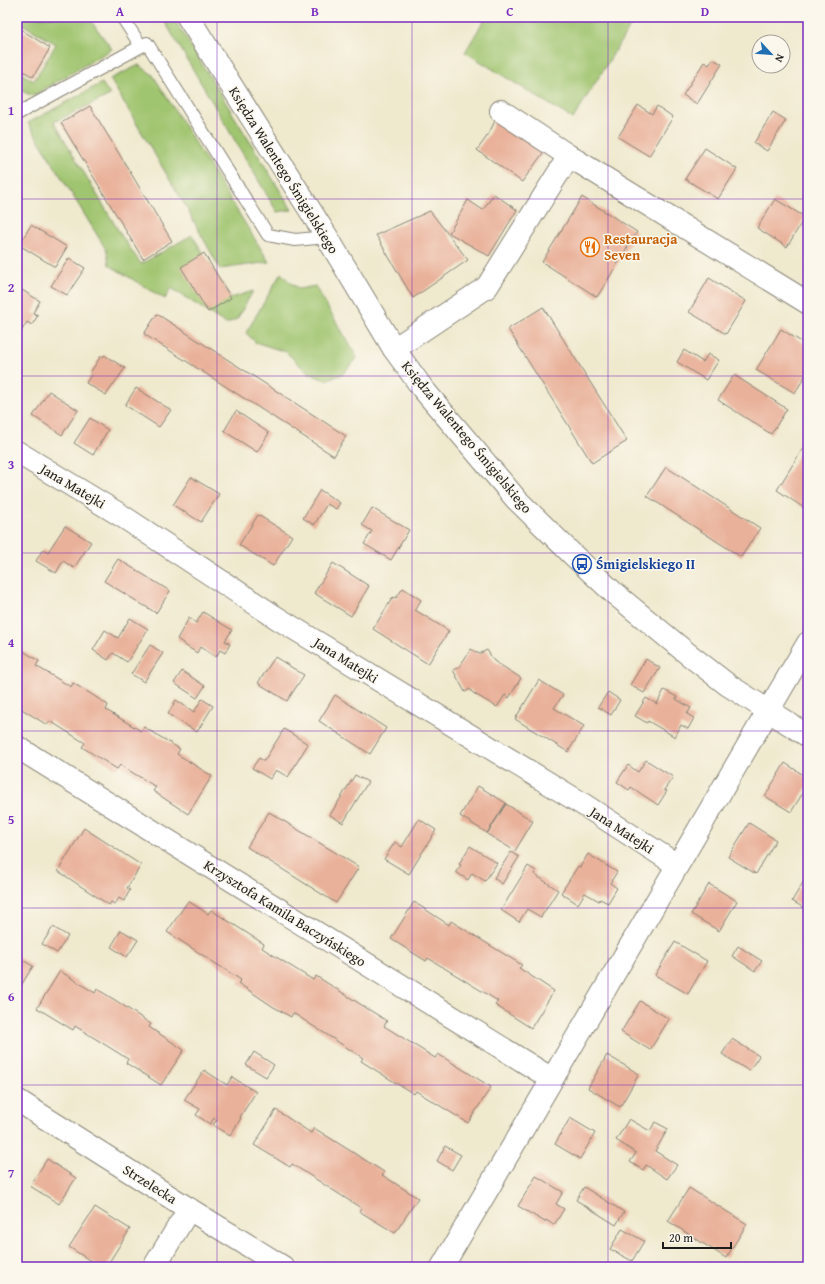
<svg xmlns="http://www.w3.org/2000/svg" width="825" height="1284" viewBox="0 0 825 1284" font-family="'Gentium Book Plus',serif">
<rect width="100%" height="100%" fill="#fbf7ec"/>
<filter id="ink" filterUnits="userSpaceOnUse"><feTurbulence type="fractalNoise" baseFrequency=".025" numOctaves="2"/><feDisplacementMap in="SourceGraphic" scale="8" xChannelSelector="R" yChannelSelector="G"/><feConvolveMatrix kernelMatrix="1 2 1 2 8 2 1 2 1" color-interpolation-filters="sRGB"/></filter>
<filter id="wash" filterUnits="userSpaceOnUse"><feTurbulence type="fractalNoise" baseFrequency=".012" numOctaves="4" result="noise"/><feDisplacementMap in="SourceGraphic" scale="16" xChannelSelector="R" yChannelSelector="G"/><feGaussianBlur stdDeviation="0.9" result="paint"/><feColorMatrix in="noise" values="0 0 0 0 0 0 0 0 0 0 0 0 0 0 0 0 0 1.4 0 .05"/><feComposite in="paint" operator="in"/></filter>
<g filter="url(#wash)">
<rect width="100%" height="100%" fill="#efe9ce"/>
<g fill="#a0c56f" stroke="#5e7046">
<polygon points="17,17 88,17 112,49 33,96 17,89 17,76 19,72 34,81 56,44 17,21"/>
<polygon points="162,17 173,17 292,210 277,212"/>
<polygon points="486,17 636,17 573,119 465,52"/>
<polygon points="139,65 153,75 269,262 220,269 186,207 110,79"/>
<polygon points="102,83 110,95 54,122 121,235 141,264 192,235 231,298 253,291 237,319 226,324 171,288 165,299 109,265 107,251 28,123"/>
<polygon points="281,273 290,282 299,289 315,286 357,357 343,374 325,380 311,374 297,363 286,352 255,342 246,333"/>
</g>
<g id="blocks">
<g fill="#e9b19a">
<polygon points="17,27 50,48 33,77 17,67"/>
<polygon points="713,59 722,64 697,104 683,95 704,62 709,65"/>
<polygon points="638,105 652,114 657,106 673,117 649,156 618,137"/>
<polygon points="90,106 172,241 143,259 61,123"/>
<polygon points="773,112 786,120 767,151 754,143"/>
<polygon points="496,119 546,149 522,182 477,150 488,135"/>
<polygon points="705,148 737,169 718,199 685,179"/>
<polygon points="494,194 517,210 489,256 449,233 468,200 483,210"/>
<polygon points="582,197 637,232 597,297 542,262"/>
<polygon points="775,199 805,217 787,247 757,228"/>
<polygon points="430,211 468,260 413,298 376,235"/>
<polygon points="31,225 67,247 55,267 19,245"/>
<polygon points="204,253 231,298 208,312 181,267"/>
<polygon points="69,258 85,268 67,295 51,286"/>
<polygon points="709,278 746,301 726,334 689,312"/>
<polygon points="17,287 40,301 33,313 38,315 32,325 27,322 20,333 17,331"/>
<polygon points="543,307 627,441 592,463 508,329"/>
<polygon points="157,314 346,436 334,456 144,334"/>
<polygon points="781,329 808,346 808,371 795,393 756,370"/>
<polygon points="684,350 703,362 708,354 719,360 706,380 677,362"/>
<polygon points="104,355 125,368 106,395 86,383 91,375 90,373 101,356 103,357"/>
<polygon points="734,375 787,409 771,434 718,400"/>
<polygon points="136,388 171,410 159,427 125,405"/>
<polygon points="49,391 78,410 62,435 33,416"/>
<polygon points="236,411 269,433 257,452 224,431"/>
<polygon points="90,418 108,430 93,455 74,443"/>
<polygon points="808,440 808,509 807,510 777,490"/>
<polygon points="666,467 760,528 741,557 647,496"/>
<polygon points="191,477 219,494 201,522 173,505"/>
<polygon points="320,490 340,503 336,509 327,504 314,525 303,518"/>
<polygon points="372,508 409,530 391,560 364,544 372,531 362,525"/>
<polygon points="258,515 292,536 273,566 239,545"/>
<polygon points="65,526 91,542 74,568 63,561 56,573 36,561 43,549 48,552"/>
<polygon points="118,559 170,591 156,613 104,581"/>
<polygon points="333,563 369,586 351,616 314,593"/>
<polygon points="403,588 421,600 415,610 449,631 428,664 373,629 393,597 396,598"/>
<polygon points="203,612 232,630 225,641 230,644 225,653 220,650 216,657 200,647 197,653 183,644 183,643 177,639 189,618 196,623"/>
<polygon points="130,618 148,629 127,662 113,653 108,660 93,650 105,630 118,638"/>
<polygon points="150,645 163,653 144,682 131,674"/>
<polygon points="17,647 39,661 36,666 71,687 73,683 91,694 108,705 106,710 141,731 144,727 180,749 177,754 212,776 188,814 153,791 156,787 120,765 117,769 82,747 85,743 50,721 47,725 17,706"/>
<polygon points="471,649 479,654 487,650 494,661 521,678 509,698 505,695 497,707 473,693 470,689 465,692 453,670 459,667"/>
<polygon points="275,657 304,675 287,701 258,683"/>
<polygon points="646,659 660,668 644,693 630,685"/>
<polygon points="182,671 205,686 197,698 174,683"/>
<polygon points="539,680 563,695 554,708 584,726 568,752 515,719"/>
<polygon points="664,690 677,697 676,699 691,708 687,714 694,718 688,729 681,725 675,737 648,721 647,723 635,716 646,698 657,704"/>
<polygon points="608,692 620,700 611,715 598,707"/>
<polygon points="335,695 386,728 370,754 319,721"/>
<polygon points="202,699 213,706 197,732 168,714 176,700 194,712"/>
<polygon points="284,729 308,744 288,777 276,770 270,779 252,768 259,758 264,761"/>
<polygon points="646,760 673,777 664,790 667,791 658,805 631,787 629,790 617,782 628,765 638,772"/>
<polygon points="785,763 808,778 808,785 791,812 765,796"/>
<polygon points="355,775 368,782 343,823 330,815"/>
<polygon points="478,786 506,803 487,833 460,816"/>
<polygon points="506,804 533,821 515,851 487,834"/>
<polygon points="269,812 359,867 336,903 247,847"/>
<polygon points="419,819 436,830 409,874 384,859 395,842 402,847"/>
<polygon points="749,823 776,840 756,874 728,857"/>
<polygon points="84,828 141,865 127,888 130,890 124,901 119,898 115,904 111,902 109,905 58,871"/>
<polygon points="470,846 497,863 485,881 472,873 468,880 456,872 461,865 459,864"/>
<polygon points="511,852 519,857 502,884 494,878"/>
<polygon points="588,854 617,872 610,883 617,888 608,903 600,899 599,901 585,893 578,904 561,893 578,866 580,867"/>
<polygon points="528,866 536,871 534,874 558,890 541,917 527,909 519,922 501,910"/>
<polygon points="808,874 808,910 792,901"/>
<polygon points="709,884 737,901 719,931 691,914"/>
<polygon points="188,901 208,914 211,910 264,944 262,948 313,980 316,976 387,1021 384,1026 435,1058 438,1054 491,1087 468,1123 416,1091 414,1094 396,1083 361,1061 363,1058 293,1013 291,1017 272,1006 238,983 241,980 167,932"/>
<polygon points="414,902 449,925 451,921 504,954 522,965 519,968 554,991 531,1028 495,1005 498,1001 428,958 426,961 391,939"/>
<polygon points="53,927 68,936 57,953 42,944"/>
<polygon points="121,930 138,940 127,957 111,947"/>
<polygon points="675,942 707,961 688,994 655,975"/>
<polygon points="738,946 762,961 755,971 732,956"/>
<polygon points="19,958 33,966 17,992 17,960"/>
<polygon points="60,971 95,993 97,989 115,1000 151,1024 149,1027 184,1050 161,1085 126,1063 128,1059 75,1026 73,1030 37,1008"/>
<polygon points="640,1001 669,1019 650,1050 621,1032"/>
<polygon points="732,1039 759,1056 749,1071 722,1054"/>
<polygon points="254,1052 274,1065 266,1077 246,1065"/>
<polygon points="607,1055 639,1074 620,1107 588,1088"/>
<polygon points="204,1070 227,1085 232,1077 256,1092 240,1117 241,1118 230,1136 213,1125 217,1120 214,1118 210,1124 196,1115 200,1109 184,1100"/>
<polygon points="276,1110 311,1133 314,1128 384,1172 382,1175 418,1198 395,1233 359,1211 361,1208 292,1164 290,1167 254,1145"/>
<polygon points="570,1118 595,1133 580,1159 555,1144"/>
<polygon points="629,1119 650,1131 655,1122 668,1129 655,1151 677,1165 667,1179 646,1165 643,1170 630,1162 636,1153 616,1140"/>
<polygon points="445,1146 461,1155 452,1170 437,1161"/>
<polygon points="47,1159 76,1178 59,1204 30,1186"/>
<polygon points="536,1176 563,1192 556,1204 564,1209 554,1225 546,1220 545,1222 518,1206"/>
<polygon points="584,1187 624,1212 616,1225 576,1200"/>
<polygon points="689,1188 747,1224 726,1258 668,1221"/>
<polygon points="95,1207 130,1229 106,1267 100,1267 69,1247"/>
<polygon points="622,1229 644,1241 632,1261 610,1249"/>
</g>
</g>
</g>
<g filter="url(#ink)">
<use href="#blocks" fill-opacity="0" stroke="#868275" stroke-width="1"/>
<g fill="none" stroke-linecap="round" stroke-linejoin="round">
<g stroke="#868275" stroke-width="14">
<g id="service">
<polyline points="122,17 141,46"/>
<polyline points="17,114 147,43 268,235 295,240 327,237"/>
</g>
</g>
<g stroke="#868275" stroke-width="24">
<g id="minor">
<polyline points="188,17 327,237 394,349 423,389 516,499 573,555 615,594 688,654 728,685 808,736"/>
<polyline points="501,111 569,156 808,303"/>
<polyline points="394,349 487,287 569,156"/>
<polyline points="17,452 122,516 277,618 581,803 677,865"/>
<polyline points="17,747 552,1079"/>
<polyline points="154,1267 189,1209"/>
<polyline points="442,1267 808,643"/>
</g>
</g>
<g stroke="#868275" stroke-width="24">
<polyline id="tertiary" points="17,1100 189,1209 283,1267"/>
</g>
<use href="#service" stroke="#fff" stroke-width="12"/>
<use href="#minor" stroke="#fff" stroke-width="22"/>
<use href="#tertiary" stroke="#fff" stroke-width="22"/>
</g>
</g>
<path fill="none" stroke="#7b2cbf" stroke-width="1" stroke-opacity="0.55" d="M217,17V1267M412,17V1267M608,17V1267M17,199H808M17,376H808M17,553H808M17,731H808M17,908H808M17,1085H808"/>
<defs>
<g id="restaurant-ring" transform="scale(1)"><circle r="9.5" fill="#fbf7ec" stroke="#e8710a" stroke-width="1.5"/><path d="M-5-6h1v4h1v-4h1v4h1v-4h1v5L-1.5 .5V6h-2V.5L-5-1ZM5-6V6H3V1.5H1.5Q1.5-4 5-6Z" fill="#e8710a"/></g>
<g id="bus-ring" transform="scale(1)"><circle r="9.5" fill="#fbf7ec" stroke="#1a4fb4" stroke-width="1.5"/><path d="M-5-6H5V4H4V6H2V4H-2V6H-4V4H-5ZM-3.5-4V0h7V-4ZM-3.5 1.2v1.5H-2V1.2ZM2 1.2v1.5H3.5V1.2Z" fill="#1a4fb4"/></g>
</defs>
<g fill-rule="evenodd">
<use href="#restaurant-ring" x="590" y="247"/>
<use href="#bus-ring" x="582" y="564"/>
</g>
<g text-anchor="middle" stroke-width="3" stroke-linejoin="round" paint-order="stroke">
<g font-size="14" fill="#1c1c1c" stroke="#fbf7ec">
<text transform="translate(284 170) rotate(58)" y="5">Księdza Walentego Śmigielskiego</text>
<text transform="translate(467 437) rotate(50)" y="5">Księdza Walentego Śmigielskiego</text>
<text transform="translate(73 486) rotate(31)" y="5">Jana Matejki</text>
<text transform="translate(346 660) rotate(32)" y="5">Jana Matejki</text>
<text transform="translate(622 830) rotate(33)" y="5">Jana Matejki</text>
<text transform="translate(285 913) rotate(32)" y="5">Krzysztofa Kamila Baczyńskiego</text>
<text transform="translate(150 1184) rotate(32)" y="5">Strzelecka</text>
</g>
<g font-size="14" font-weight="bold" fill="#c56008" stroke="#fbf7ec" text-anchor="start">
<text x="604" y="244">Restauracja<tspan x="604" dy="16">Seven</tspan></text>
</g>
<g font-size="14" font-weight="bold" fill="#164399" stroke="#fbf7ec" text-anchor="start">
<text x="596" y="569">Śmigielskiego II</text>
</g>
</g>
<rect width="825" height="1284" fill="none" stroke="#fbf7ec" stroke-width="44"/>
<g transform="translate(771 54) rotate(116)"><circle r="19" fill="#fbf7ec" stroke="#a29f99"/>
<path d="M0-3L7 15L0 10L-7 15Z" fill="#1f6fb2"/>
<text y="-6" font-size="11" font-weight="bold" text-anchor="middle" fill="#1c1c1c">N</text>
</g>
<path d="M663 1242v6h68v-6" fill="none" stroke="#1c1c1c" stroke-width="2"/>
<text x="669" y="1242" font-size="12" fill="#1c1c1c" stroke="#fbf7ec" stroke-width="3" paint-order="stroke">20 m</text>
<rect x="22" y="22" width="781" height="1240" fill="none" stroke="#7b2cbf" stroke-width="1.5"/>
<g font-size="13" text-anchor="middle" font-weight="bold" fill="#7b2cbf">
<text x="120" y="16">A</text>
<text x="315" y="16">B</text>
<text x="510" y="16">C</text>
<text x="705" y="16">D</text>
<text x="11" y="115">1</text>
<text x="11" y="292">2</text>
<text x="11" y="469">3</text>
<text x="11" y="647">4</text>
<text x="11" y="824">5</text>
<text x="11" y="1001">6</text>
<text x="11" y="1178">7</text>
</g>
</svg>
